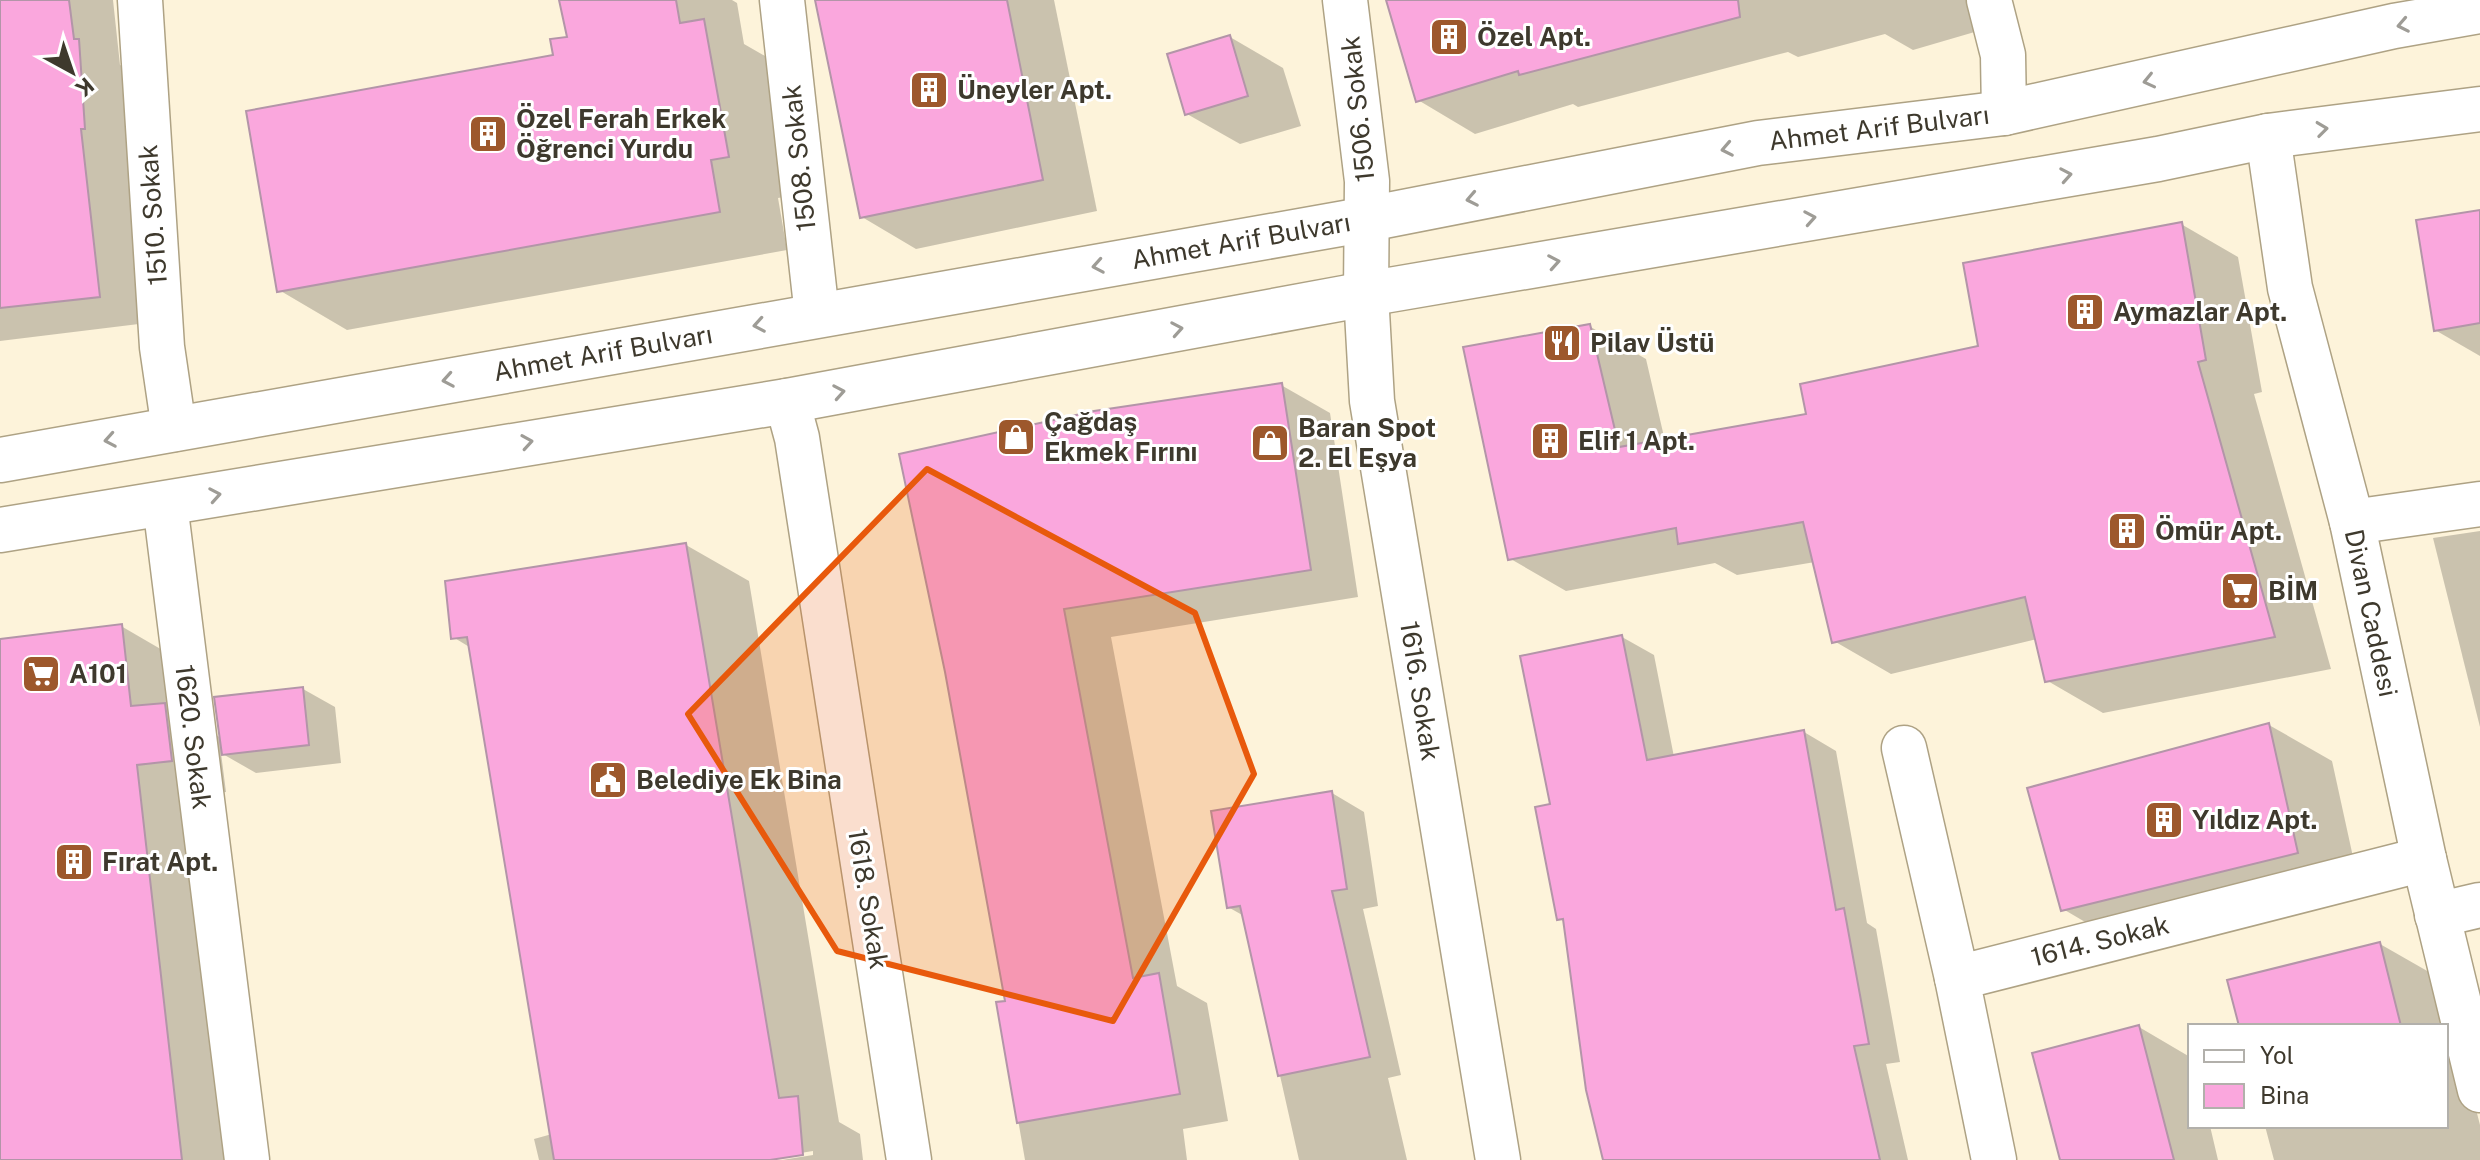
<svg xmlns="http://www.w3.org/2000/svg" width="2480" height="1160" viewBox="0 0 2480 1160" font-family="'Public Sans',sans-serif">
<rect width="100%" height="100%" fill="#fdf3da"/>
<g fill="#0003">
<polygon points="0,0 113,0 120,65 126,68 147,323 0,341"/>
<polygon points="579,0 732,0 737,3 744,44 772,60 796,195 778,198 787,250 347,330 279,290 555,57 569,38"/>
<polygon points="817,0 1054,0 1097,211 916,249 862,217"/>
<polygon points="1388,0 1996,0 2002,24 1913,50 1885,34 1798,57 1788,52 1578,107 1573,104 1475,134 1418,100"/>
<polygon points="1230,37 1283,68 1301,126 1240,144 1187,114"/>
<polygon points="2480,212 2480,356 2435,330"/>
<polygon points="2181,224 2238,257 2262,392 2254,394 2331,669 2103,713 2046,680 2037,639 1891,674 1834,641 1815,562 1737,575 1715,563 1566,591 1509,558 1589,326 1646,359 1665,441 1808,416 1980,348"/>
<polygon points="1281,385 1330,413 1358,597 1111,637 1177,986 1207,1003 1228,1121 1183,1129 1187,1160 1025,1160 998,1004 1008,1002 947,672"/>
<polygon points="2480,531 2480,727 2433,538"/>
<polygon points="686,545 749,581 839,1122 860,1134 863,1160 782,1160 813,1155 813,1151 757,1160 539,1160 534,1139 552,1134 471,648 453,637"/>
<polygon points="121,626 176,658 183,715 221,738 303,689 335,707 341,763 256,773 221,753 226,792 192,796 232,1160 0,1160 0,641"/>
<polygon points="1622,637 1654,655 1674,757 1804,732 1836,751 1867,923 1876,929 1900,1062 1886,1064 1908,1160 1605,1160 1566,922 1559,919 1552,806"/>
<polygon points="2269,725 2332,761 2360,889 2126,946 2063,909"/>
<polygon points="1332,793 1364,812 1378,906 1363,909 1401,1075 1388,1078 1407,1160 1299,1160 1244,916 1228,907"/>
<polygon points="2380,944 2443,980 2480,1125 2480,1160 2274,1160 2265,1126 2446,1126 2446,1026 2241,1026"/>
<polygon points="2139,1027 2190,1057 2190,1126 2210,1126 2218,1160 2062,1160"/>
</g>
<g fill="#faa7dd" stroke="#b395a8" stroke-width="2">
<polygon points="0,0 69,0 74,39 79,39 85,129 81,129 100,297 0,308"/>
<polygon points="559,0 676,0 680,23 704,19 729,157 711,160 720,212 277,292 246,111 553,55 550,39 567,37"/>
<polygon points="815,0 1007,0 1043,180 860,218"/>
<polygon points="1386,0 1738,0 1740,17 1519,75 1518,71 1416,102"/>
<polygon points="1230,35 1248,96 1185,115 1167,54"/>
<polygon points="2480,210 2480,323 2434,331 2416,220"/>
<polygon points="2182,222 2206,360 2198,362 2275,637 2045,682 2025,597 1832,643 1803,522 1678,544 1676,528 1508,560 1463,347 1590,324 1619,447 1806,414 1800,384 1978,346 1963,263"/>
<polygon points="1282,383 1311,570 1064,609 1133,978 1159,973 1180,1094 1017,1123 996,1002 1005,1001 945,672 899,454 1094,411"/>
<polygon points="686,543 779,1098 798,1096 803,1155 770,1160 554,1160 467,637 451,639 445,581"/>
<polygon points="122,624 131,706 165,703 172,761 137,765 182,1160 0,1160 0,639"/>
<polygon points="1622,635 1647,760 1804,730 1836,910 1844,908 1869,1044 1854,1046 1880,1160 1603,1160 1586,1090 1563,919 1557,920 1535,807 1550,804 1520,656"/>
<polygon points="303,687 309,745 222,755 214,697"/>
<polygon points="2269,723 2298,853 2061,911 2027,788"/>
<polygon points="1332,791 1347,889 1332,891 1370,1057 1278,1076 1240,906 1227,908 1211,811"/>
<polygon points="2380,942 2401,1026 2239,1026 2227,980"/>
<polygon points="2139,1025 2174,1160 2060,1160 2032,1053"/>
</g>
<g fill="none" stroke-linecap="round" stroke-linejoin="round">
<g stroke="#aea284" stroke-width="47">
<polyline id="pedestrian" points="2352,522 2480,504"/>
</g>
<g stroke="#aea284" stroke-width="47">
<g id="minor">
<polyline points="140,0 162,347 174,429"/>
<polyline points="782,0 817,315"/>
<polyline points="1345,0 1367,181 1366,294 1372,401 1498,1160"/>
<polyline points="1989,0 2003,55 2004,113"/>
<polyline points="787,401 797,438 909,1160"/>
<polyline points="165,504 247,1160"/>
<polyline points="1904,748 1957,978"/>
<polyline points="2437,915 2480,905"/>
<polyline points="1994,1160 1957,978 2424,859"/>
</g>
</g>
<g stroke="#aea284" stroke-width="47">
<polyline id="tertiary" points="2268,136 2290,288 2352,522 2424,859 2480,1090"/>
</g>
<g stroke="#aea284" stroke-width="47">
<g id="primary">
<polyline points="0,460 1368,219 1758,143 2004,113 2394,26 2480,11"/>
<polyline points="0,530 787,401 1366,294 2158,159 2268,136 2480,109"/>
</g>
</g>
<use href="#pedestrian" stroke="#fff" stroke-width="44"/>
<use href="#minor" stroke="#fff" stroke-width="44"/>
<use href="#tertiary" stroke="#fff" stroke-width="44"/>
<use href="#primary" stroke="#fff" stroke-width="44"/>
</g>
<defs><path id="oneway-chevron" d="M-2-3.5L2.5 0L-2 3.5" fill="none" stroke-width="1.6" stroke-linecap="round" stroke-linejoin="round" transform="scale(2)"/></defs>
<g stroke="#9e9c96">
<use href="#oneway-chevron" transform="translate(2403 25) rotate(169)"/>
<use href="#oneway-chevron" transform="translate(2149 81) rotate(167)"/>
<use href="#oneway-chevron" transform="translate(2322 129) rotate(-7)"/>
<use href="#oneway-chevron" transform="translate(1727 149) rotate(169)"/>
<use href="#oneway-chevron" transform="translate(2066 175) rotate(-10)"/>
<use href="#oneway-chevron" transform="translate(1472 199) rotate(169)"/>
<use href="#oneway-chevron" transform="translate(1810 218) rotate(-10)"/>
<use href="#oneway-chevron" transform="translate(1554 262) rotate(-10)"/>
<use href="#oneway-chevron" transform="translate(1098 266) rotate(170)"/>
<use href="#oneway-chevron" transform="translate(759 325) rotate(170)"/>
<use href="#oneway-chevron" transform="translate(1177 329) rotate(-10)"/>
<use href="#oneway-chevron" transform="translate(448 380) rotate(170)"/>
<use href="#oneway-chevron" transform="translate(839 392) rotate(-10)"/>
<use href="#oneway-chevron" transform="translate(110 440) rotate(170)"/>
<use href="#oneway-chevron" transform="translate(527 442) rotate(-9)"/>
<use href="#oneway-chevron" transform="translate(215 495) rotate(-10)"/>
</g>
<path fill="#e8590c" fill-opacity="0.2" stroke="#e8590c" stroke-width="6" stroke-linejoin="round" d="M927,469L1195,613L1254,774L1113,1021L837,951L688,714Z"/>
<defs>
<g id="building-square" transform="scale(2)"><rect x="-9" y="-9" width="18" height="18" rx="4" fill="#9d582c" stroke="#fff"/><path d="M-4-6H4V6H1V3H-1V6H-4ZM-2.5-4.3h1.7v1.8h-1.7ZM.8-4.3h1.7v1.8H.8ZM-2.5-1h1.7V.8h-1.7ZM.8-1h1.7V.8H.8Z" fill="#fff"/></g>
<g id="restaurant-square" transform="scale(2)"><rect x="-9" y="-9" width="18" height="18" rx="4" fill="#9d582c" stroke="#fff"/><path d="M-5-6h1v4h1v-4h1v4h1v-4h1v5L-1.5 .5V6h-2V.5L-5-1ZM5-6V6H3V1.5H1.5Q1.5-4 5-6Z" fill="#fff"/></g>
<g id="shop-square" transform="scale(2)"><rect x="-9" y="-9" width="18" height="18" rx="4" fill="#9d582c" stroke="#fff"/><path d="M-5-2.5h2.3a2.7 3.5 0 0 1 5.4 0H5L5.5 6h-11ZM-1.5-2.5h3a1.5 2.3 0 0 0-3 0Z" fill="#fff"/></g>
<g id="supermarket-square" transform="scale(2)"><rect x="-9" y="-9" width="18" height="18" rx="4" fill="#9d582c" stroke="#fff"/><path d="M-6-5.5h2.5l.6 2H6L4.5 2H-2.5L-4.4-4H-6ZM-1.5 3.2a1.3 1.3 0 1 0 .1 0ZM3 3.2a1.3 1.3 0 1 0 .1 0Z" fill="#fff"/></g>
<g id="civic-square" transform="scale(2)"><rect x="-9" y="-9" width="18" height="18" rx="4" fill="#9d582c" stroke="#fff"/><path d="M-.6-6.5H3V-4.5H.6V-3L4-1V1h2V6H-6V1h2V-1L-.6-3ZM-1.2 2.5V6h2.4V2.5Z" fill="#fff"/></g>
</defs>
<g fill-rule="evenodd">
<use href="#building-square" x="1449" y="37"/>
<use href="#building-square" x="929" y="90"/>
<use href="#building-square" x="488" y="134"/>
<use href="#building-square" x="2085" y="312"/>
<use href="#restaurant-square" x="1562" y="343"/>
<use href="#shop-square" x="1016" y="437"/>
<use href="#building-square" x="1550" y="441"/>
<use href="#shop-square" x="1270" y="443"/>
<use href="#building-square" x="2127" y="531"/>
<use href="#supermarket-square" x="2240" y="591"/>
<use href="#supermarket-square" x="41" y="674"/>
<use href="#civic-square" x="608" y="780"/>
<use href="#building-square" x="2164" y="820"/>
<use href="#building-square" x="74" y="862"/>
</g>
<g text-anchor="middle" stroke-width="6" stroke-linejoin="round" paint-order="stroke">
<g font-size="26" font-weight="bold" fill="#3e392d" stroke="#fff" text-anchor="start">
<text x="1477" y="46">Özel Apt.</text>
<text x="957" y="99">Üneyler Apt.</text>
<text x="516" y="128">Özel Ferah Erkek<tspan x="516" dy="30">Öğrenci Yurdu</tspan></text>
<text x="2113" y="321">Aymazlar Apt.</text>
<text x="1590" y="352">Pilav Üstü</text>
<text x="1044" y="431">Çağdaş<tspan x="1044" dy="30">Ekmek Fırını</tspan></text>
<text x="1298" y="437">Baran Spot<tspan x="1298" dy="30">2. El Eşya</tspan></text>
<text x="1578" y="450">Elif 1 Apt.</text>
<text x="2155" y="540">Ömür Apt.</text>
<text x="2268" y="600">BİM</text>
<text x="69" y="683">A101</text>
<text x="636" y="789">Belediye Ek Bina</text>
<text x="2192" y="829">Yıldız Apt.</text>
<text x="102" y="871">Fırat Apt.</text>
</g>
<g font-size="26" fill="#3e392d" stroke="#fff">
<text transform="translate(1358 109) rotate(-96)" y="9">1506. Sokak</text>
<text transform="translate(1879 128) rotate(-7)" y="9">Ahmet Arif Bulvarı</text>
<text transform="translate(799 158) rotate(-96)" y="9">1508. Sokak</text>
<text transform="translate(153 215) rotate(-94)" y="9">1510. Sokak</text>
<text transform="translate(1241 241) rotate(-10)" y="9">Ahmet Arif Bulvarı</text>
<text transform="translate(603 353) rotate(-10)" y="9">Ahmet Arif Bulvarı</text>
<text transform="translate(2371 613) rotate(78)" y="9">Divan Caddesi</text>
<text transform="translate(1420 691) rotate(81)" y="9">1616. Sokak</text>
<text transform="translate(193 737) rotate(83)" y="9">1620. Sokak</text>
<text transform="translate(868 899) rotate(81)" y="9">1618. Sokak</text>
<text transform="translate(2100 941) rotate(-14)" y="9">1614. Sokak</text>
</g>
</g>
<rect x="2188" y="1024" width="260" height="104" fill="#ffffff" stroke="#b2b0ab" stroke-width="2"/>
<rect x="2204" y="1050" width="40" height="12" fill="#ffffff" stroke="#b2b0ab" stroke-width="2"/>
<text x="2260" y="1064" font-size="24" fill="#3e392d">Yol</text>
<rect x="2204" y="1084" width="40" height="24" fill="#faa7dd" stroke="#b2b0ab" stroke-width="2"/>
<text x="2260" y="1104" font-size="24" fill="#3e392d">Bina</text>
<g transform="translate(72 72) rotate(140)" stroke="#ffffff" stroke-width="6" paint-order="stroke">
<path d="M0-6L14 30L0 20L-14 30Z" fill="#3e392d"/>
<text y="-12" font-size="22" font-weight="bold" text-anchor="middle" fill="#3e392d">K</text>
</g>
</svg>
